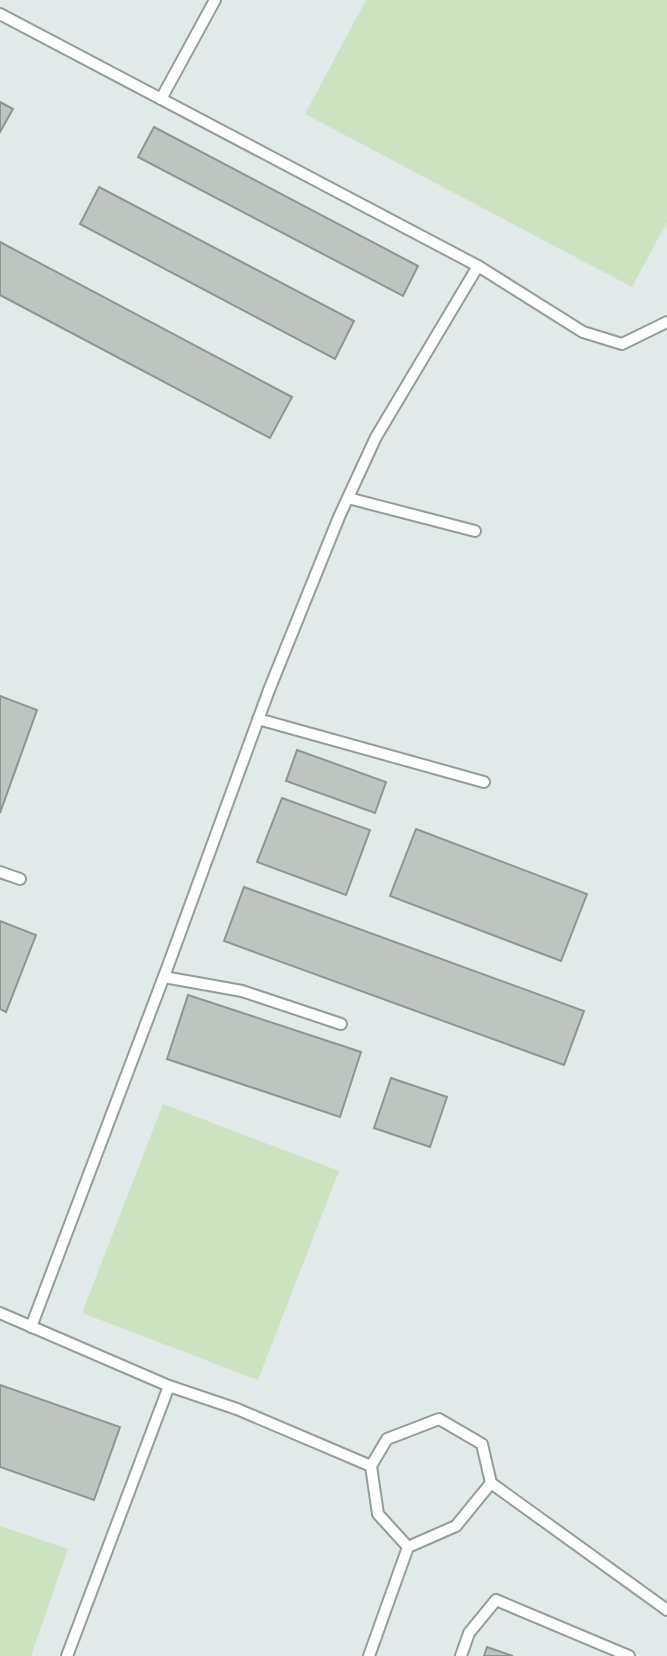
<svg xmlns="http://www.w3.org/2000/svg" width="667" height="1656" viewBox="0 0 667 1656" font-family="'Space Grotesk',sans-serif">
<rect width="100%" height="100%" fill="#e2eae9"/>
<g fill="#cce2c1">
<polygon points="366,0 667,0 667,222 632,287 305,114"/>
<polygon points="163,1104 339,1171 258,1380 82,1313"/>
<polygon points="0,1526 68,1549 31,1656 0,1656"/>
</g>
<g fill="#bec4c0" stroke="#8f9591" stroke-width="2">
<polygon points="0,102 13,109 0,132"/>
<polygon points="154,127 418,266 403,296 138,157"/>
<polygon points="99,187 354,321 335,359 80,224"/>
<polygon points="0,242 292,397 270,438 0,295"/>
<polygon points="0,696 37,710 0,813"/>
<polygon points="297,750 386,782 375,813 286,781"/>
<polygon points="282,798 370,830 346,895 257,862"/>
<polygon points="416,829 587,894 561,961 390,896"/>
<polygon points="244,887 584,1011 564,1065 224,941"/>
<polygon points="0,921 36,935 6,1012 0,1009"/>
<polygon points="188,995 361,1052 340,1117 167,1059"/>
<polygon points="391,1078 447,1097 430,1147 374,1128"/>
<polygon points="0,1385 120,1427 94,1500 0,1467"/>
<polygon points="487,1647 513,1656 484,1656"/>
</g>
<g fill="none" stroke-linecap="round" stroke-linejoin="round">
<g stroke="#959d9c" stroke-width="14">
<g id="lane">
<polyline points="0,14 478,266"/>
<polyline points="161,99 215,0"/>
<polyline points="348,498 475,531"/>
<polyline points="258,719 484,782"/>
<polyline points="0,872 20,879"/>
<polyline points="164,977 242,991 341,1024"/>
<polyline points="0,1313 169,1386"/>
<polyline points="31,1327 169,963 269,690 339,517 376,437 478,266 583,332 622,344 667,322"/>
<polyline points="491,1483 667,1610"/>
<polyline points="67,1656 169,1386 237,1409 371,1466"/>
<polyline points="369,1656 408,1547 456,1526 491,1483 482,1444 439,1419 387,1439 371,1466 378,1514 408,1547"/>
<polyline points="461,1656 469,1633 496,1600 629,1656"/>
</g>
</g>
<use href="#lane" stroke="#fff" stroke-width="10"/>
</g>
</svg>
